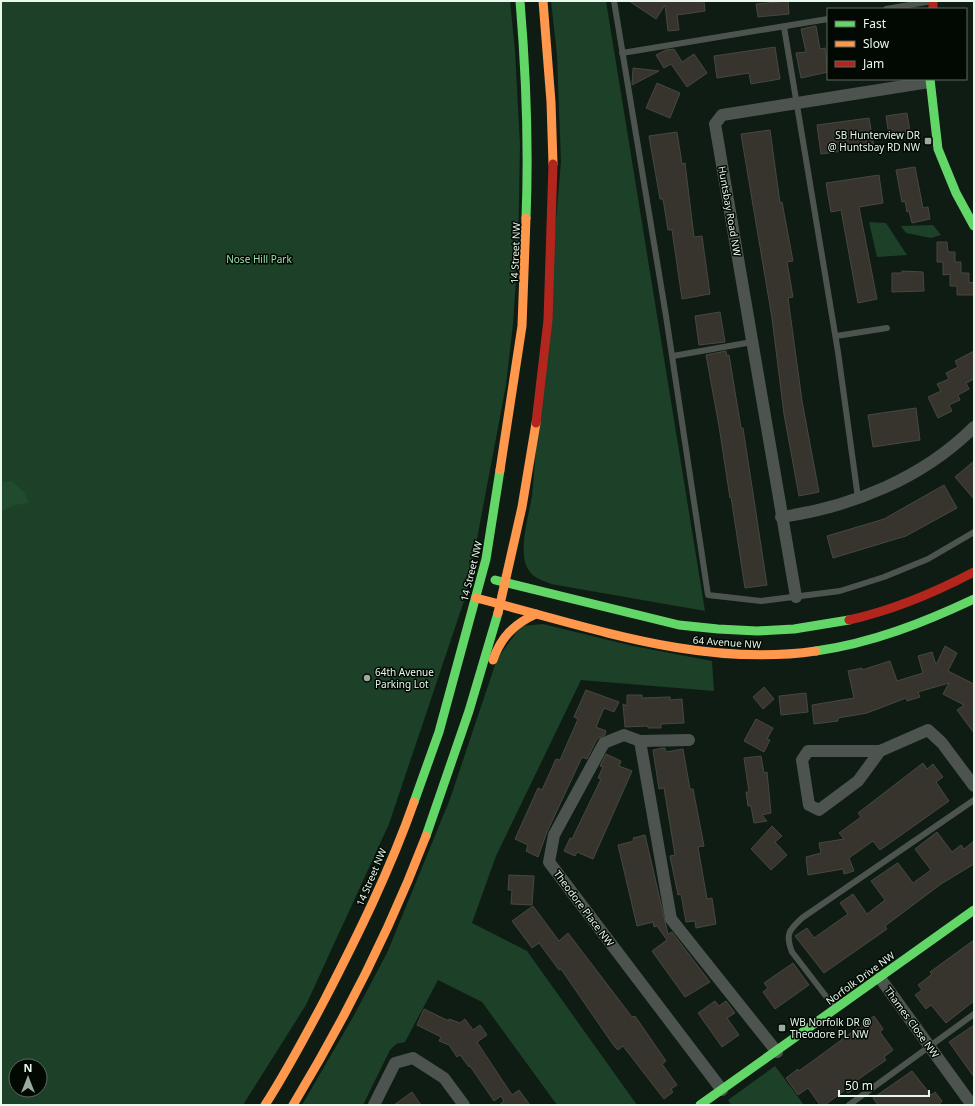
<svg xmlns="http://www.w3.org/2000/svg" width="975" height="1106" viewBox="0 0 975 1106" font-family="'Noto Sans',sans-serif">
<rect width="100%" height="100%" fill="#0e1c13"/>
<g fill="#1c4028" fill-rule="evenodd">
<path d="M1,1H510L515,51L520,145L518,251L513,324L506,385L467,592L389,824L306,1005L243,1105H1ZM16,1066H40V1090H16Z"/>
<path d="M551,1H606L705,611L551,584C544,581 534,578 530,572C516,556 529,515 532,496L561,162L557,55Z"/>
<polygon points="869,222 886,223 907,255 877,257"/>
<polygon points="933,225 941,235 931,238 906,233 901,226"/>
<polygon points="543,624 633,646 712,661 714,691 581,680 496,856 472,923 527,951 637,1105 557,1105 482,1002 438,980 405,1042 396,1044 390,1050 363,1105 302,1105 353,1017 387,953 450,799 497,659 521,626"/>
<polygon points="775,1066 804,1105 731,1105 728,1100"/>
</g>
<polygon fill="#214b2f" points="12,481 25,493 29,503 15,505 2,511 1,511 1,482"/>
<g fill="#37342e" stroke="#484742">
<polygon points="629,1 704,1 705,11 677,15 679,30 668,31 665,5 656,19"/>
<polygon points="788,1 789,14 758,17 756,4"/>
<polygon points="816,26 820,49 825,48 828,72 801,78 796,53 806,52 801,29"/>
<polygon points="775,47 780,79 751,84 749,73 717,78 714,56"/>
<polygon points="674,49 682,62 694,54 707,73 687,87 671,64 664,68 656,55 666,50"/>
<polygon points="633,68 659,71 632,85"/>
<polygon points="657,83 680,93 670,118 646,108"/>
<polygon points="907,113 910,132 889,135 886,116"/>
<polygon points="869,118 874,147 821,154 817,125"/>
<polygon points="770,130 780,203 782,202 793,261 787,262 793,297 788,298 802,401 819,492 799,496 784,414 772,318 741,134"/>
<polygon points="677,132 682,164 685,163 694,237 702,236 710,294 682,299 672,230 668,230 663,199 660,199 649,136"/>
<polygon points="915,167 923,208 928,207 930,219 912,223 909,211 907,212 905,201 902,202 896,170"/>
<polygon points="879,175 883,203 859,207 877,299 858,303 841,210 831,212 826,183"/>
<polygon points="937,242 947,242 948,252 955,252 955,262 961,262 961,273 969,273 969,283 974,282 974,295 957,295 957,286 950,286 950,274 943,275 943,262 937,262"/>
<polygon points="902,271 923,272 924,291 892,292 892,273 902,273"/>
<polygon points="720,312 725,342 699,345 695,316"/>
<polygon points="726,351 727,356 729,355 741,428 743,428 767,585 745,588 731,497 730,498 719,426 706,355"/>
<polygon points="974,351 974,379 966,383 969,389 958,395 960,400 949,405 952,411 938,418 928,397 941,391 937,384 949,379 946,373 958,367 955,361"/>
<polygon points="916,408 920,440 873,447 868,415"/>
<polygon points="974,461 974,499 955,477"/>
<polygon points="944,485 957,508 906,536 833,558 827,536 884,519"/>
<polygon points="945,646 957,653 948,671 974,684 974,733 957,710 964,705 943,694 949,683 918,692 920,697 907,701 906,698 867,713 838,718 838,721 814,724 812,705 854,698 848,671 862,668 862,670 890,661 897,681 923,673 918,656 932,652 936,665"/>
<polygon points="764,687 774,699 763,709 753,697"/>
<polygon points="586,690 619,702 614,712 604,708 596,727 606,731 605,735 597,739 587,759 582,757 547,832 538,857 526,851 528,845 515,839 538,788 542,790 556,759 560,760 578,719 574,717"/>
<polygon points="806,693 808,712 781,715 779,696"/>
<polygon points="627,695 642,695 642,698 670,697 670,700 682,699 684,723 661,724 661,728 648,728 648,726 625,727 623,704 627,706"/>
<polygon points="756,719 773,728 767,739 770,740 764,752 744,741"/>
<polygon points="662,748 665,748 666,752 683,749 690,789 693,789 704,846 698,847 707,899 712,898 716,924 696,928 695,921 686,922 681,894 678,895 670,856 675,855 664,788 659,789 653,750"/>
<polygon points="606,754 621,761 619,766 632,771 593,859 577,852 575,856 564,851 570,838 572,839 601,779 598,778 603,767 600,766"/>
<polygon points="761,756 764,773 767,772 771,813 762,815 767,821 754,823 751,806 748,806 746,792 749,792 744,758"/>
<polygon points="923,763 927,769 933,764 943,777 936,782 949,801 880,850 873,841 849,858 854,871 844,874 843,869 808,875 806,857 821,853 819,843 844,839 839,833 861,817 858,813"/>
<polygon points="772,826 782,836 775,842 787,855 771,870 751,849"/>
<polygon points="937,832 952,852 961,845 964,849 974,841 974,864 941,884 885,926 887,929 824,973 795,936 807,928 814,938 848,914 840,903 853,894 867,914 885,900 871,881 896,864 898,863 913,883 931,870 915,849"/>
<polygon points="645,835 668,934 672,932 710,982 685,997 652,951 667,940 657,926 654,927 653,922 637,926 618,845 634,841 633,838"/>
<polygon points="509,875 534,876 532,905 511,904 512,890 508,890"/>
<polygon points="533,906 559,941 568,933 632,1017 635,1016 666,1061 662,1064 677,1085 671,1089 673,1092 664,1099 623,1046 618,1050 614,1046 561,969 559,970 539,943 532,948 512,921"/>
<polygon points="974,940 974,1001 946,1023 931,1005 926,1009 915,995 922,990 918,985 932,974 930,972"/>
<polygon points="793,963 809,985 775,1009 763,992 768,988 764,983"/>
<polygon points="715,1001 719,1006 726,1001 735,1013 727,1018 739,1035 722,1047 698,1013"/>
<polygon points="424,1009 449,1021 449,1019 460,1023 465,1019 473,1030 480,1025 487,1035 477,1042 512,1095 519,1090 530,1105 499,1105 504,1101 501,1096 494,1101 470,1066 469,1067 460,1055 457,1057 449,1045 439,1041 441,1037 417,1025"/>
<polygon points="874,1016 883,1029 880,1032 893,1050 884,1057 886,1060 856,1081 859,1085 848,1093 845,1090 825,1105 820,1105 808,1088 798,1095 786,1078 798,1069 799,1071"/>
<polygon points="974,1025 974,1077 949,1042"/>
<polygon points="912,1071 931,1095 935,1092 942,1101 939,1105 878,1105 873,1098"/>
<polygon points="412,1092 421,1105 394,1105"/>
</g>
<g fill="none" stroke-linecap="round" stroke-linejoin="round">
<g stroke="#4d544f" stroke-width="6">
<polyline points="614,1 666,316 708,595 761,601 840,591 884,577 928,559 974,532"/>
<polyline points="886,9 932,1"/>
<polyline points="784,27 838,352 858,498"/>
<polyline points="622,53 828,19"/>
<polyline points="836,336 887,328"/>
<polyline points="673,356 752,342"/>
<path d="M835,1008L792,952C785,934 789,930 802,918L974,800"/>
<polyline points="849,1105 974,1014"/>
</g>
<g stroke="#4d544f" stroke-width="12">
<path d="M781,517C852,507 923,478 974,427"/>
<polyline points="796,597 715,124 722,115 929,82"/>
<polyline points="689,740 640,741 624,735 604,743 554,835 549,862 722,1090"/>
<polyline points="640,741 671,919 777,1052"/>
<polyline points="880,751 858,781 819,810 809,805 802,760 808,751 880,751 928,730 942,743 974,786"/>
<polyline points="880,978 972,1105"/>
<polyline points="374,1105 395,1063 413,1058 444,1078 464,1105"/>
</g>
<g stroke="#63d668" stroke-width="9">
<path d="M520,1C526,73 529,145 526,218"/>
<polyline points="930,79 938,149 956,193 974,226"/>
<polyline points="495,580 679,625 718,629 757,631 794,629 849,620"/>
<path d="M816,651C872,643 923,623 974,599"/>
<polyline points="414,802 439,732 486,559 500,470"/>
<polyline points="426,836 469,711 498,613"/>
<polyline points="700,1105 974,910"/>
</g>
<g stroke="#ff974d" stroke-width="9">
<polyline points="543,1 551,102 553,164"/>
<polyline points="500,470 522,326 526,218"/>
<path d="M476,598C588,626 699,668 816,651"/>
<polyline points="498,613 522,507 536,423"/>
<path d="M493,660C501,637 514,624 536,614"/>
<path d="M265,1105C287,1071 306,1035 325,999C358,935 390,870 414,802"/>
<path d="M293,1105C345,1019 390,930 426,836"/>
</g>
<g stroke="#b3261e" stroke-width="9">
<polyline points="933,1 933,9"/>
<polyline points="536,423 548,320 553,164"/>
<path d="M849,620C894,610 934,593 974,572"/>
</g>
</g>
<g fill="#9caba0" stroke="#020903" stroke-width="1.5">
<rect x="924" y="137" width="8" height="8" rx="2"/>
<circle cx="367" cy="678" r="4"/>
<rect x="778" y="1024" width="8" height="8" rx="2"/>
</g>
<g text-anchor="middle" stroke-width="3" stroke-linejoin="round" paint-order="stroke">
<g font-size="10" fill="#e8f8ec" stroke="#020903" text-anchor="start">
<text x="920" y="139" text-anchor="end">SB Hunterview DR<tspan x="920" dy="12">@ Huntsbay RD NW</tspan></text>
<text x="375" y="676">64th Avenue<tspan x="375" dy="12">Parking Lot</tspan></text>
<text x="790" y="1026">WB Norfolk DR @<tspan x="790" dy="12">Theodore PL NW</tspan></text>
</g>
<g font-size="10" fill="#e8f8ec" stroke="#020903">
<text transform="translate(730 211) rotate(80)" y="4">Huntsbay Road NW</text>
<text transform="translate(515 253) rotate(-88)" y="4">14 Street NW</text>
<text transform="translate(471 571) rotate(-76)" y="4">14 Street NW</text>
<text transform="translate(727 642) rotate(4)" y="4">64 Avenue NW</text>
<text transform="translate(371 877) rotate(-67)" y="4">14 Street NW</text>
<text transform="translate(584 908) rotate(53)" y="4">Theodore Place NW</text>
<text transform="translate(860 978) rotate(-36)" y="4">Norfolk Drive NW</text>
<text transform="translate(912 1022) rotate(54)" y="4">Thames Close NW</text>
</g>
<g font-size="10" fill="#99e1ad" stroke="#020903">
<text x="259" y="263">Nose Hill Park</text>
</g>
</g>
<rect width="975" height="1106" fill="none" stroke="#e8f8ec" stroke-width="4"/>
<rect x="827" y="8" width="140" height="72" fill="#020903" stroke="#5e6960"/>
<rect x="835" y="21" width="20" height="6" fill="#63d668" stroke="#5e6960"/>
<text x="863" y="28" font-size="12" fill="#e8f8ec">Fast</text>
<rect x="835" y="41" width="20" height="6" fill="#ff974d" stroke="#5e6960"/>
<text x="863" y="48" font-size="12" fill="#e8f8ec">Slow</text>
<rect x="835" y="61" width="20" height="6" fill="#b3261e" stroke="#5e6960"/>
<text x="863" y="68" font-size="12" fill="#e8f8ec">Jam</text>
<g transform="translate(28 1078)"><circle r="19" fill="#020903" stroke="#5e6960"/>
<path d="M0-3L7 15L0 10L-7 15Z" fill="#9caba0"/>
<text y="-6" font-size="11" font-weight="bold" text-anchor="middle" fill="#e8f8ec">N</text>
</g>
<path d="M839 1090v6h90v-6" fill="none" stroke="#e8f8ec" stroke-width="2"/>
<text x="845" y="1090" font-size="12" fill="#e8f8ec" stroke="#020903" stroke-width="3" paint-order="stroke">50 m</text>
</svg>
